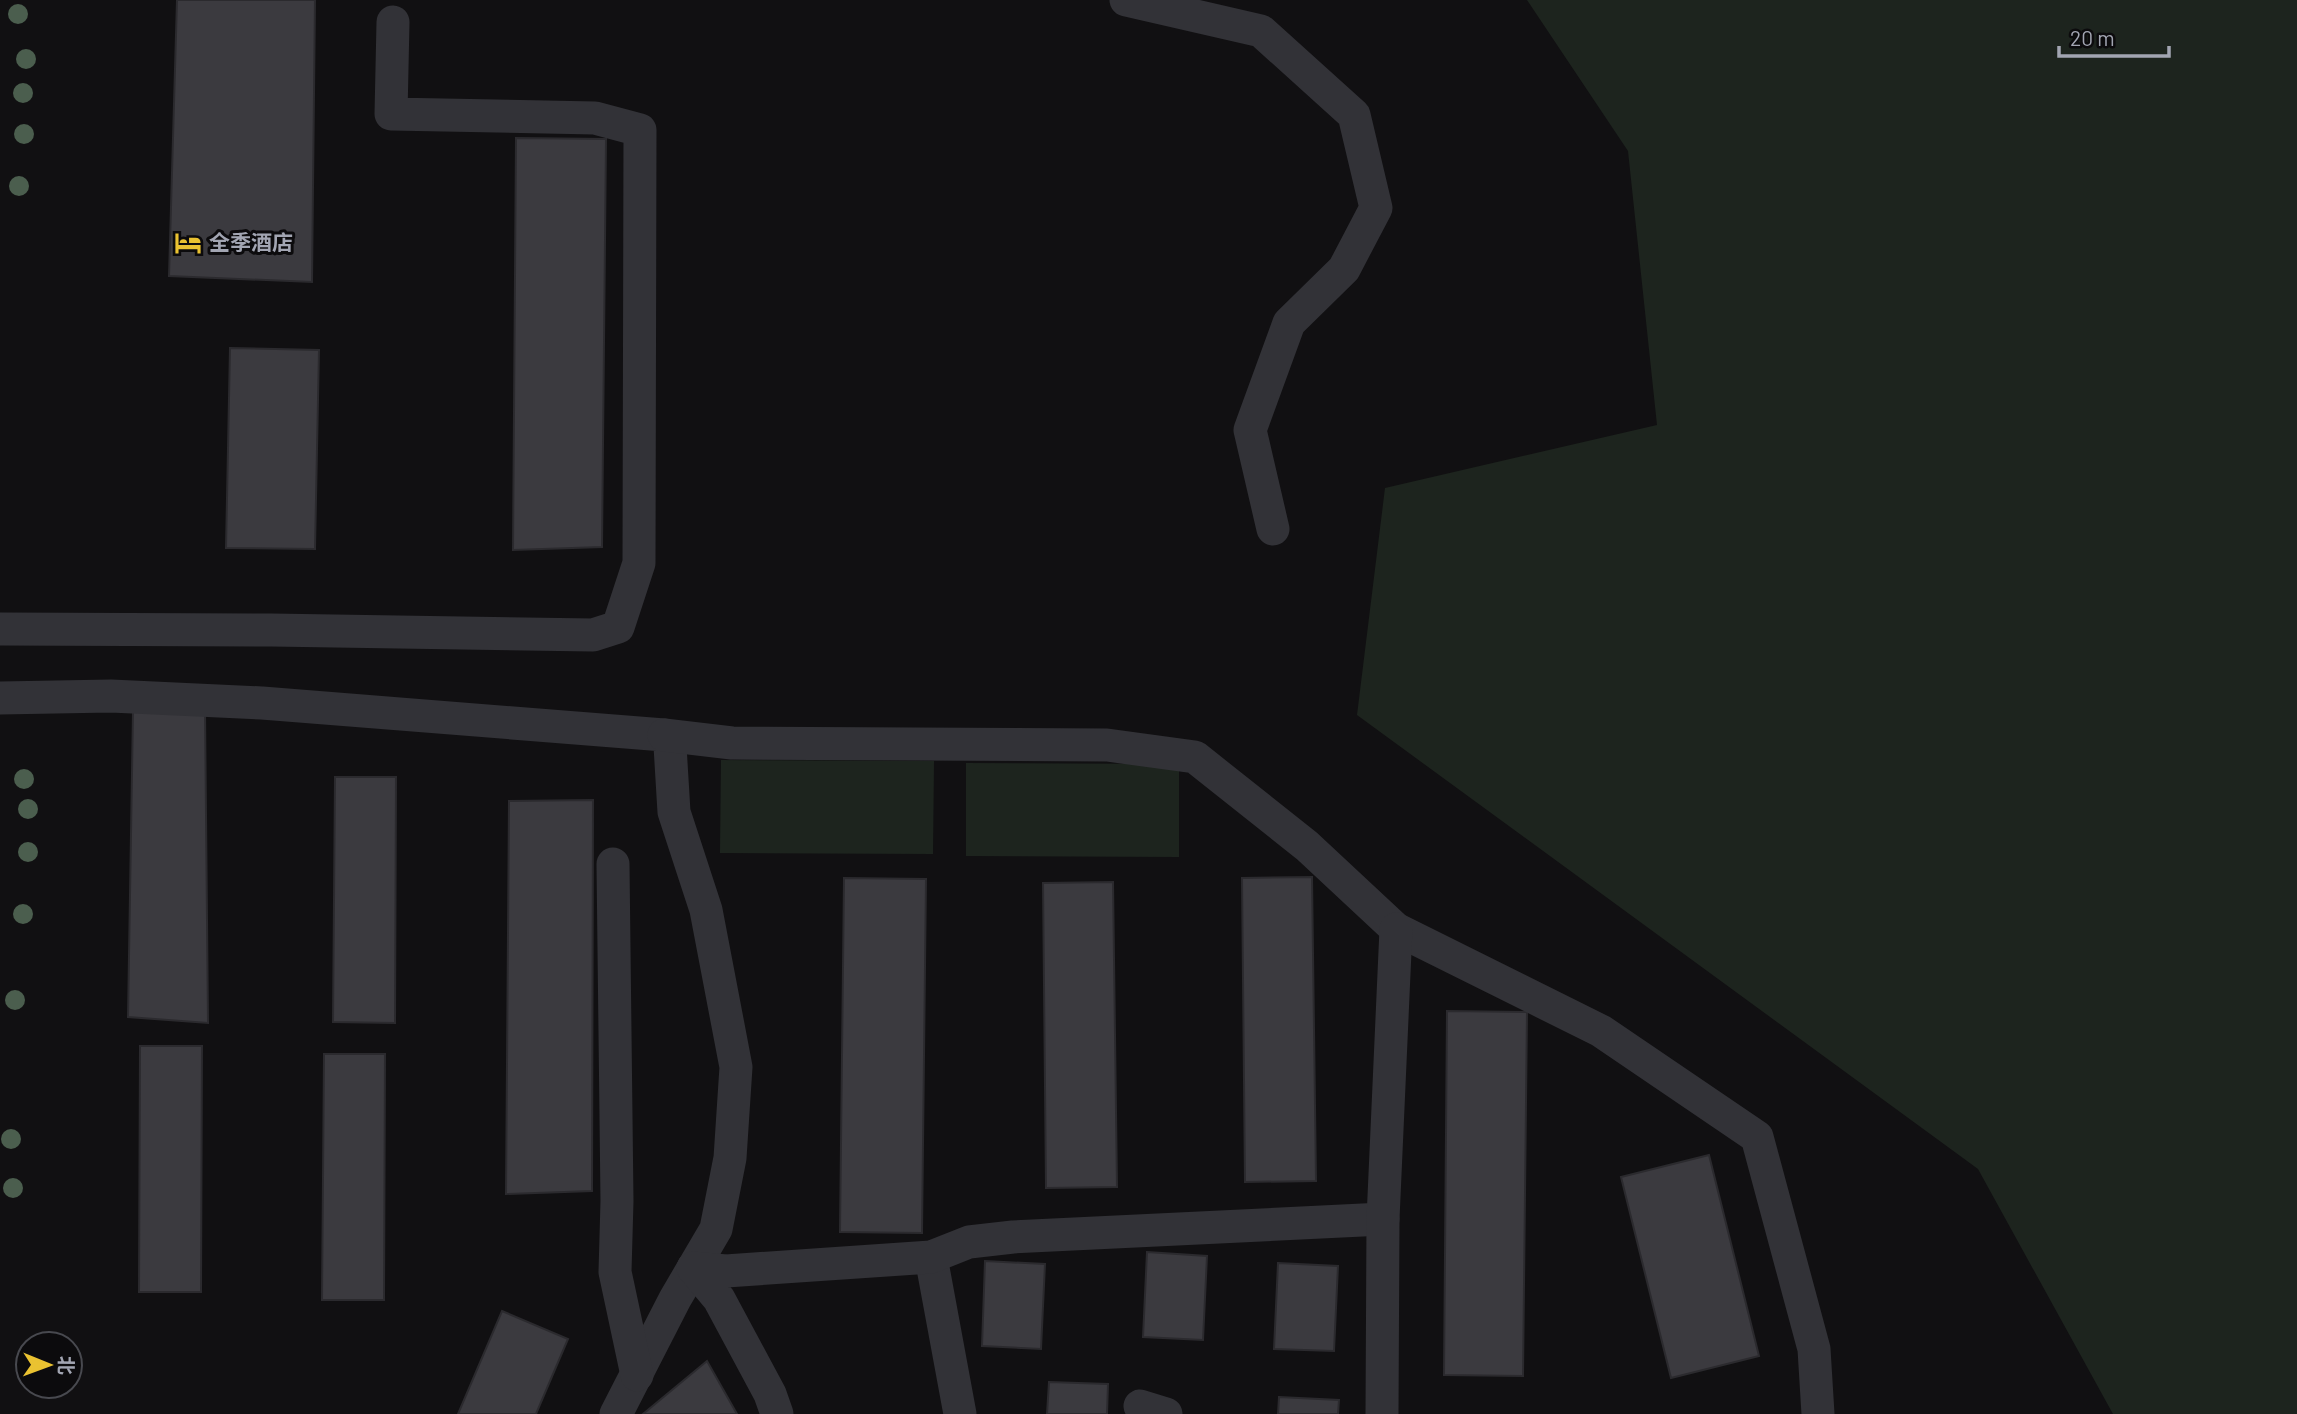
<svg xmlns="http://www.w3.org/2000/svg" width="2297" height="1414" viewBox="0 0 2297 1414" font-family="Barlow,'Noto Sans SC',sans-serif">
<rect width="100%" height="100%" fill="#111012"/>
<g fill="#1d241e">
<polygon points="1527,0 2297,0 2297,1414 2113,1414 1978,1169 1357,715 1385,488 1657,425 1628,151"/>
<polygon points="721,760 934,761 933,854 720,853"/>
<polygon points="966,763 1179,764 1179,857 966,856"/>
</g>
<g fill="#3b3a3f" stroke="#2b2a2e" stroke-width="2">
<polygon points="177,0 315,0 312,282 169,276"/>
<polygon points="516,138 606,139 602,547 513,550"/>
<polygon points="230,348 319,350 315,549 226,548"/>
<polygon points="205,709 208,1023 128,1017 133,711"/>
<polygon points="335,777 396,777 395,1023 333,1022"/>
<polygon points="593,800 592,1191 506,1194 509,801"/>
<polygon points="1312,877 1316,1181 1245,1182 1242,878"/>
<polygon points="844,878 926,879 922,1233 840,1232"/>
<polygon points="1113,882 1117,1187 1046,1188 1043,883"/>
<polygon points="1447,1011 1527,1012 1523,1376 1444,1375"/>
<polygon points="140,1046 202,1046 201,1292 139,1292"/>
<polygon points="324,1054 385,1054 384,1300 322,1300"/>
<polygon points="1709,1155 1759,1356 1671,1378 1621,1177"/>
<polygon points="1147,1252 1207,1256 1203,1340 1143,1337"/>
<polygon points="985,1261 1045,1264 1041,1349 982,1346"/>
<polygon points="1278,1263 1338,1266 1334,1351 1274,1349"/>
<polygon points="502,1311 568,1339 536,1414 458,1414"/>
<polygon points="707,1361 737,1414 643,1414"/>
<polygon points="1049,1382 1108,1384 1107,1414 1047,1414"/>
<polygon points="1279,1397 1339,1400 1338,1414 1278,1414"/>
</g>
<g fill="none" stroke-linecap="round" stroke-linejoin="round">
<g stroke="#323237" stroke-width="33">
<polyline points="1126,0 1261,31 1354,115 1376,208 1344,269 1289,323 1250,430 1273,529"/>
<polyline points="0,629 271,630 593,635 618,627 639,563 640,130 595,118 391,114 393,22"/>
<polyline points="0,698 111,696 262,703 664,735 670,746 674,812 706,910 736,1067 730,1158 716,1229 675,1299 616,1414"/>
<polyline points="664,735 732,743 1107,745 1195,757 1307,846 1396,929 1601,1031 1757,1137 1814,1349 1818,1414"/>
<polyline points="613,864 617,1201 615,1272 637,1375"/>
<polyline points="931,1257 960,1414"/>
<polyline points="1140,1406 1166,1414"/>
<polyline points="777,1414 770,1394 719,1299 693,1268 726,1271 931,1257 969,1242 1013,1237 1383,1219"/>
<polyline points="1382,1414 1383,1219 1396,929"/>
</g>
</g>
<g fill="#4b5e4e">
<circle cx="18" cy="14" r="10"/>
<circle cx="26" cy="59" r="10"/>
<circle cx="23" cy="93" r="10"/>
<circle cx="24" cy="134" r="10"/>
<circle cx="19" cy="186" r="10"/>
<circle cx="24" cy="779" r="10"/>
<circle cx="28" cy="809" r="10"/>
<circle cx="28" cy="852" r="10"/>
<circle cx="23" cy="914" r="10"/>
<circle cx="15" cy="1000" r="10"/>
<circle cx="11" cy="1139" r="10"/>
<circle cx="13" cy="1188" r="10"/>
</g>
<defs>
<g id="hotel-bare" transform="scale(2.1)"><path d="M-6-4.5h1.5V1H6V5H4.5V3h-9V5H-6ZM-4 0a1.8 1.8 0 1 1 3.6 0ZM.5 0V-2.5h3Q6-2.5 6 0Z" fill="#eac231" stroke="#0c0b0d" stroke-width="2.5" paint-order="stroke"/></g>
</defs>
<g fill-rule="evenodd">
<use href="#hotel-bare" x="188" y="243"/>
</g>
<g text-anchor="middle" stroke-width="6" stroke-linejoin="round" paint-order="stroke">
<g font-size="21" font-weight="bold" fill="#a2a5b2" stroke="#0c0b0d" text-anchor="start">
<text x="209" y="250">全季酒店</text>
</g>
</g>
<g transform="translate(49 1365) rotate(91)"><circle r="33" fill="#0c0b0d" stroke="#48494f" stroke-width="2"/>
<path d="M0-5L12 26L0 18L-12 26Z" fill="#eac231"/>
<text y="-10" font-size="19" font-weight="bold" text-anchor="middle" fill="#a2a5b2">北</text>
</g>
<path d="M2059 46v10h110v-10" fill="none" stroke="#a2a5b2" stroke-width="3.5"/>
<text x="2070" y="46" font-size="21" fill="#a2a5b2" stroke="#0c0b0d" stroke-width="5" paint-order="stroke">20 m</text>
</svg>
